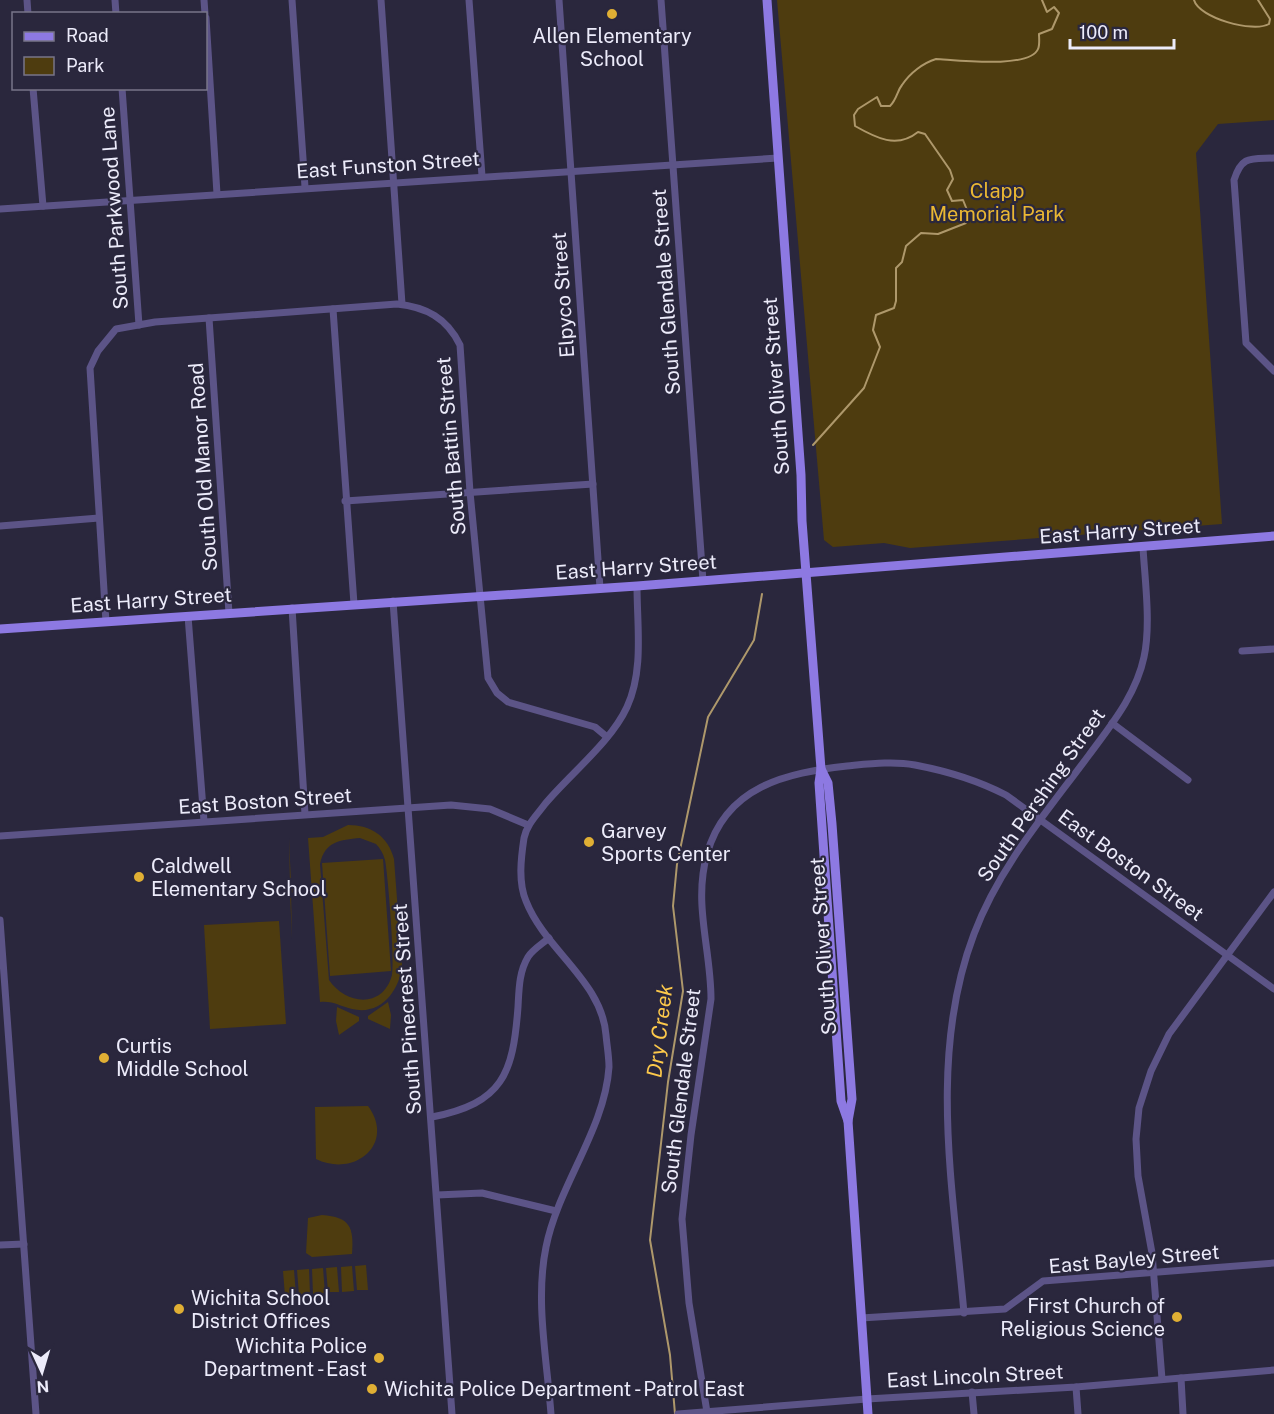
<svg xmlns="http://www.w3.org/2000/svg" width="1274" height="1414" viewBox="0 0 1274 1414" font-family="'Public Sans',sans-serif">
<rect width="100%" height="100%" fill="#2a273d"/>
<g fill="#4e3c0f" fill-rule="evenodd">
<polygon points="777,0 1274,0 1274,120 1218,124 1196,153 1222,524 910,548 884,543 833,547 824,540"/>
<path d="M348,825C371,825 388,836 394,859L402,965C400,990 381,1016 352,1009C338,1006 335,1001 320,1002L308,838L323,837ZM360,838L376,844C380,848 383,853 385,860C388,875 395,962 392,975C383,1009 346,1005 329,980L320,864C325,841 340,840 360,838Z"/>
<polygon points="289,838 291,884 294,885 294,892 291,893 292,939 290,893 287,892 287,885 290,884"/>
<polygon points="383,859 391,971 330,976 322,863"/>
<polygon points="279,921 286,1024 210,1029 204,925"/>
<polygon points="388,1002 391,1015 390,1029 368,1019 368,1016"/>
<polygon points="337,1007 359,1017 359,1021 339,1035 336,1021"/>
<path d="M368,1106C396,1144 354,1178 316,1159L315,1107Z"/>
<path d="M322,1215C350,1217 354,1227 352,1254L312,1257L306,1253L308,1218Z"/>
<polygon points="366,1265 368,1290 357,1290 355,1266"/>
<polygon points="352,1266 354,1291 342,1292 341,1267"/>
<polygon points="337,1267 339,1292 328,1292 326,1268"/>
<polygon points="323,1268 325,1293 313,1294 312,1269"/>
<polygon points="309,1269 310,1294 299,1295 297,1270"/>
<polygon points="294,1270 296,1295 285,1296 283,1271"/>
</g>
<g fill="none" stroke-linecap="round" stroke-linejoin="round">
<g stroke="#ae986b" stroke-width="2">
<path d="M1194,0C1199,18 1253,33 1269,24L1270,19L1258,0"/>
<path d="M813,445L864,388L880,347L873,330L876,315L894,308L896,301V268L902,262L906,246L921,233L938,234L966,223L969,215L963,200L952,201L947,190L953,179L950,170L925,134L918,132C897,149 876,138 855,126L854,115L858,109L877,97L881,106H890C897,99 897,91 902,85C910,73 923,63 936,59C956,60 1030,69 1038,49C1040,45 1039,38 1039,34L1052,29L1059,13L1054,7L1047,12L1042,0"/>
<polyline points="675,1414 670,1355 650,1240 668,1082 683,991 673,906 677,864 708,717 754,640 762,594"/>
</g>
<g stroke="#5c5487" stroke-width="7">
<polyline points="27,0 28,14"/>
<polyline points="115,0 116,14"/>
<polyline points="204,0 205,14"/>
<polyline points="292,0 305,187"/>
<polyline points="381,0 402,304"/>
<polyline points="469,0 482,176"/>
<polyline points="559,0 600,588"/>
<polyline points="661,0 703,581"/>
<polyline points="206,18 217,194"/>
<polyline points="33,88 43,206"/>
<polyline points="122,88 139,325"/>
<path d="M1274,158C1251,159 1242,155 1234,180L1246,343L1274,371"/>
<polyline points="0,209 778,158"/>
<polyline points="333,309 354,604"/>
<polyline points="209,318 229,613"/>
<polyline points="345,501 593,484"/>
<polyline points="0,526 99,518"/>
<polyline points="393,601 452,1414"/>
<polyline points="292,608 305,814"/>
<polyline points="188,616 204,821"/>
<path d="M106,622L90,368L98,351L116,329L155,322L397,304C426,307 447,318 460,345L470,492L488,678L497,693L508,702L595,727L607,737"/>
<polyline points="1242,651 1274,649"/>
<polyline points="1112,723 1188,780"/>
<polyline points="0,836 451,805 490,809 528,825"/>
<polyline points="0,920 36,1414"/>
<path d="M432,1117C503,1103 513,1074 518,1007C519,989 519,972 528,957C532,950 542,944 549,938"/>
<polyline points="437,1195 482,1193 556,1211"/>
<polyline points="0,1245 24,1244"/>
<path d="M964,1313C953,1188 928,1055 974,934C999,867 1046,813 1089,755C1111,725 1136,695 1144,657C1151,625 1145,581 1143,548"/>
<polyline points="861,1318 1005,1309 1043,1281 1274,1263"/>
<polyline points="1181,1378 1183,1414"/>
<polyline points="1162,1379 1152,1253 1138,1176 1136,1139 1139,1108 1151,1071 1169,1034 1274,892"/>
<polyline points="1076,1387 1078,1414"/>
<polyline points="972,1392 974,1414"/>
<path d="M707,1412L689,1303L682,1219L691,1135L711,999C711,949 693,904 707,854C726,786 786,773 847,766C869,764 893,761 915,765C947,771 977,780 1006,795L1274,989"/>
<path d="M551,1414C547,1360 535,1300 546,1247C558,1186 605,1129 609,1067C609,1057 607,1046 606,1035C602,981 545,950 526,901C518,882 521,858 524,838C527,824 537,815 545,804C570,774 611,742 627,707C644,670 637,626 637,586"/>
<polyline points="678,1414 867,1399 1076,1387 1274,1370"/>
</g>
<g stroke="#8d79e2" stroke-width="9">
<polyline points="767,0 801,475 802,521 821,769 819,783 841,1101 848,1121"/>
<polyline points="0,629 637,586 1274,536"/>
<polyline points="821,769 828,783 832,824 852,1099 848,1121 868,1414"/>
</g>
</g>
<g fill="#e0af34" stroke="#2a273d" stroke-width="2">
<circle cx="612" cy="14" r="6"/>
<circle cx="589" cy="842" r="6"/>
<circle cx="139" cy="877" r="6"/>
<circle cx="104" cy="1058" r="6"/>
<circle cx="179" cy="1309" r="6"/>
<circle cx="1177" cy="1317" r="6"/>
<circle cx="379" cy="1358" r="6"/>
<circle cx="372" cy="1389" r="6"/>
</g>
<g text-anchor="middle" stroke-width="4.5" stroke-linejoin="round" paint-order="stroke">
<g font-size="20" fill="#ecebfa" stroke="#2a273d" text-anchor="start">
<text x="612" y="43" text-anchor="middle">Allen Elementary<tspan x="612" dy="23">School</tspan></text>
<text x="601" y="838">Garvey<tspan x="601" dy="23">Sports Center</tspan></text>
<text x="151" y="873">Caldwell<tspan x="151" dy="23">Elementary School</tspan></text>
<text x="116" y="1053">Curtis<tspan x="116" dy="23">Middle School</tspan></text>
<text x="191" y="1305">Wichita School<tspan x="191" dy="23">District Offices</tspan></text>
<text x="1165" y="1313" text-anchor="end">First Church of<tspan x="1165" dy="23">Religious Science</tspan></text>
<text x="367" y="1353" text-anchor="end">Wichita Police<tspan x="367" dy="23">Department - East</tspan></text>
<text x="384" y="1396">Wichita Police Department - Patrol East</text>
</g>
<g font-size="20" fill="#ecebfa" stroke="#2a273d">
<text transform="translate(388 165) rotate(-4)" y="7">East Funston Street</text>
<text transform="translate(114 208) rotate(-94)" y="7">South Parkwood Lane</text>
<text transform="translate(666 292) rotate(-94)" y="7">South Glendale Street</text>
<text transform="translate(563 295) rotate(-94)" y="7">Elpyco Street</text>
<text transform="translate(776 386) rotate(-94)" y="7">South Oliver Street</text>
<text transform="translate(451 446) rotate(-95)" y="7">South Battin Street</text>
<text transform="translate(203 467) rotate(-94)" y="7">South Old Manor Road</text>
<text transform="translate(1120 531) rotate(-4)" y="7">East Harry Street</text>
<text transform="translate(636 567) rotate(-4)" y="7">East Harry Street</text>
<text transform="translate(151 600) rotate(-4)" y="7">East Harry Street</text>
<text transform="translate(1041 795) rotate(-55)" y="7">South Pershing Street</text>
<text transform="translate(265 801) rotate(-4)" y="7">East Boston Street</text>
<text transform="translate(1131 865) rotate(36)" y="7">East Boston Street</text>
<text transform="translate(823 946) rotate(-94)" y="7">South Oliver Street</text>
<text transform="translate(407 1009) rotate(-94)" y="7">South Pinecrest Street</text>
<text transform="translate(681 1091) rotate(-83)" y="7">South Glendale Street</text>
<text transform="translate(1134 1259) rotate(-5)" y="7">East Bayley Street</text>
<text transform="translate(975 1376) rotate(-3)" y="7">East Lincoln Street</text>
</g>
<g font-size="20" fill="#eab733" stroke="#2a273d">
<text x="997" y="198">Clapp<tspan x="997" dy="23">Memorial Park</tspan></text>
</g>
<g font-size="21" font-style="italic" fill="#fdc94b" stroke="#2a273d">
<text transform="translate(660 1031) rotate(-83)" y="7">Dry Creek</text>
</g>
</g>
<rect x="12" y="12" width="195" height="78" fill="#2a273d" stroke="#787589" stroke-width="1.5"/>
<rect x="24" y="32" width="30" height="9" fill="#8d79e2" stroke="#787589" stroke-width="1.5"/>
<text x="66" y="42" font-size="18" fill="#ecebfa">Road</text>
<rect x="24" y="57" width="30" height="18" fill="#4e3c0f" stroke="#787589" stroke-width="1.5"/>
<text x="66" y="72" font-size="18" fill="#ecebfa">Park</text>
<g transform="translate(42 1372) rotate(176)" stroke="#2a273d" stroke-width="4.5" paint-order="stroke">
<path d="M0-4.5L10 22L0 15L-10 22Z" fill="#ecebfa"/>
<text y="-9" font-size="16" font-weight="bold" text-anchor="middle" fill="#ecebfa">N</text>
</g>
<path d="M1070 39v9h104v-9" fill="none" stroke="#ecebfa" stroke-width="3"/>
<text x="1079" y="39" font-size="18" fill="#ecebfa" stroke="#2a273d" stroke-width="4.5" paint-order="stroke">100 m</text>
</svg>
